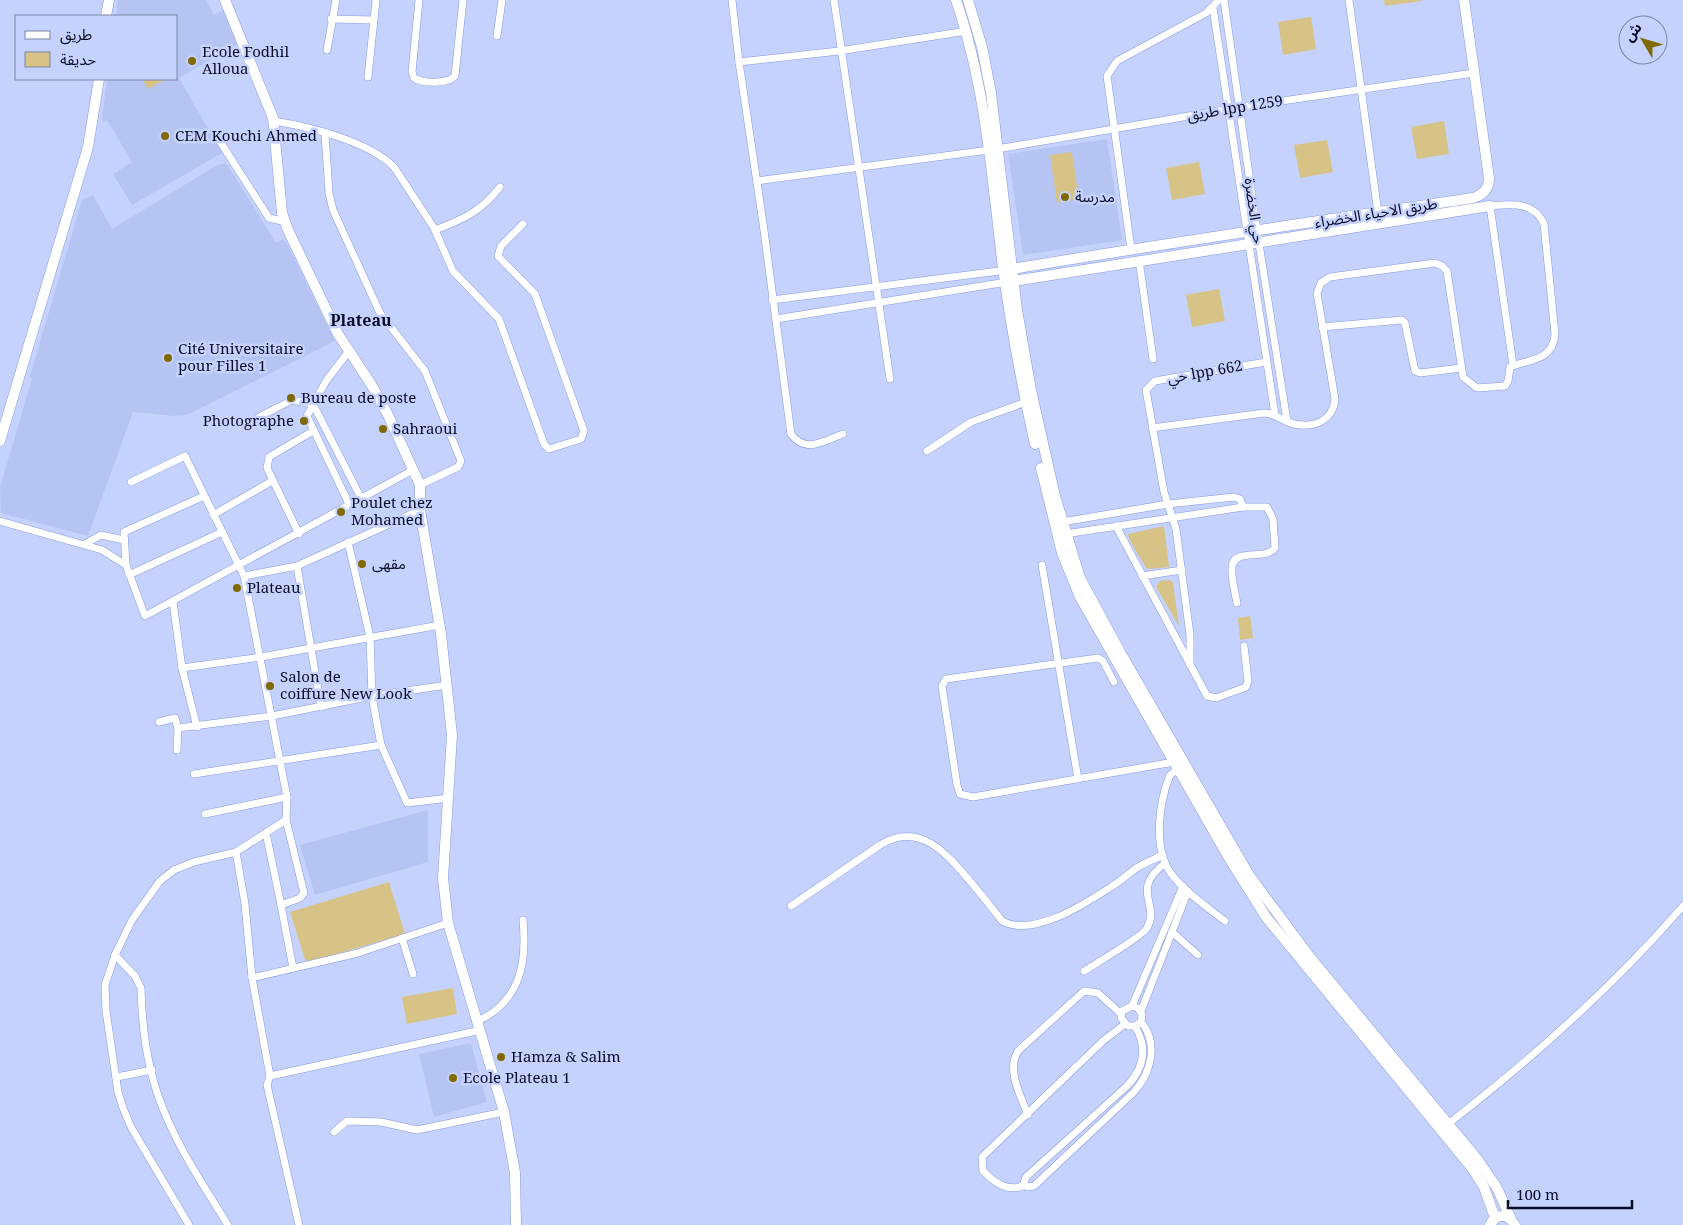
<svg xmlns="http://www.w3.org/2000/svg" width="1683" height="1225" viewBox="0 0 1683 1225" font-family="'Noto Serif','Noto Sans Arabic',serif">
<rect width="100%" height="100%" fill="#c5d2fd"/>
<g fill="#b6c4f3">
<polygon points="118,0 206,0 214,15 224,10 238,44 179,78 222,153 132,205 113,174 132,162 107,120 103,122 102,118 107,79 176,79 176,16 116,16"/>
<polygon points="1107,139 1122,240 1023,255 1008,154"/>
<polygon points="219,164 227,164 276,243 283,239 286,242 335,341 187,415 174,416 133,412 88,536 1,513 0,487 32,379 30,376 82,200 93,195 112,229"/>
<polygon points="428,810 428,862 315,895 300,845"/>
<polygon points="471,1043 487,1102 434,1117 419,1054"/>
</g>
<g fill="#d6c385">
<polygon points="1384,0 1422,0 1422,1 1385,6"/>
<polygon points="1311,17 1316,49 1283,55 1278,22"/>
<polygon points="142,79 166,79 148,89"/>
<polygon points="1444,121 1449,154 1417,159 1411,127"/>
<polygon points="1327,140 1333,172 1300,178 1294,145"/>
<polygon points="1072,152 1079,199 1057,203 1050,155"/>
<polygon points="1199,162 1205,194 1172,200 1166,168"/>
<polygon points="1219,289 1225,321 1192,327 1186,295"/>
<polygon points="1164,526 1169,567 1150,569 1146,568 1129,539 1128,534"/>
<polygon points="1170,580 1173,583 1179,626 1156,587 1160,581"/>
<polygon points="1250,616 1253,638 1240,640 1238,618"/>
<polygon points="389,882 405,934 306,963 290,912"/>
<polygon points="453,988 457,1014 407,1024 402,997"/>
</g>
<g fill="none" stroke-linecap="round" stroke-linejoin="round">
<g stroke="#8899df" stroke-width="8">
<g id="street">
<path d="M419,0L412,72L414,78C423,84 447,84 455,76L463,0"/>
<path d="M732,0L739,62L763,223L791,434C806,454 823,441 843,434"/>
<polyline points="834,0 890,379"/>
<polyline points="1224,0 1257,231 1287,421"/>
<polyline points="1349,0 1378,213"/>
<polyline points="1213,8 1275,415"/>
<polyline points="331,19 374,20"/>
<polyline points="497,36 502,0"/>
<polyline points="327,50 336,0"/>
<polyline points="739,62 839,51 967,31"/>
<polyline points="368,77 376,0"/>
<path d="M274,121C310,127 368,141 394,167L434,228L453,271L499,319L544,444L549,449L581,439L584,431L535,294L498,256L501,246L523,224"/>
<polyline points="325,134 329,193 333,210 380,313 425,371 461,461 458,467 420,485"/>
<polyline points="216,135 269,218 286,222"/>
<polyline points="997,149 1241,107 1474,73"/>
<polyline points="757,181 989,150"/>
<path d="M435,230C464,219 480,212 500,187"/>
<polyline points="1131,249 1107,76 1117,61 1206,13 1219,0"/>
<polyline points="1139,260 1153,359"/>
<polyline points="772,300 1007,270"/>
<polyline points="776,319 1007,282"/>
<polyline points="1322,327 1402,320 1405,323 1415,371 1420,373 1461,368"/>
<polyline points="349,351 326,381 307,416 350,506"/>
<polyline points="259,417 292,400 313,404 362,500"/>
<path d="M1152,428L1264,413C1276,413 1283,422 1294,424C1314,428 1333,421 1335,399L1317,293L1321,283L1330,277L1435,263L1442,266L1447,271L1463,377L1477,388L1505,386L1508,381L1510,367C1530,359 1553,361 1555,334L1544,224C1534,201 1511,204 1490,206L1513,365"/>
<polyline points="927,451 971,422 1026,402"/>
<polyline points="131,482 185,456 244,576 287,797 286,820 304,893 300,898 281,905 293,968"/>
<polyline points="213,515 272,481"/>
<polyline points="0,521 102,550 126,565 145,616 413,470"/>
<polyline points="1062,522 1168,504 1234,497 1240,499 1243,507"/>
<polyline points="1116,526 1207,696 1216,698 1246,687 1248,681 1244,646"/>
<polyline points="299,534 267,468 269,457 313,431"/>
<path d="M1065,534L1243,507H1267L1273,519L1275,548C1266,561 1234,547 1232,567C1231,578 1235,592 1237,603"/>
<polyline points="348,542 370,637 372,696 381,745 407,803 449,798"/>
<polyline points="85,544 101,535 124,540"/>
<polyline points="126,565 124,532 204,496"/>
<polyline points="1042,565 1078,779"/>
<polyline points="297,566 321,707"/>
<polyline points="129,575 222,532"/>
<polyline points="244,576 297,566 420,510"/>
<polyline points="1142,576 1182,570"/>
<polyline points="173,602 182,668 197,727"/>
<polyline points="1190,665 1190,635 1176,529 1164,492 1146,390 1155,381 1266,362"/>
<polyline points="182,668 261,657 440,625"/>
<polyline points="1114,682 1103,661 1098,658 946,679 942,686 957,785 960,794 973,797 1174,762"/>
<polyline points="159,722 175,718 178,728 177,750"/>
<polyline points="178,728 272,716 372,696 447,685"/>
<path d="M1178,769L1170,775C1159,802 1153,847 1170,872C1184,892 1206,906 1225,921"/>
<polyline points="194,774 381,745"/>
<polyline points="205,814 287,797"/>
<polyline points="266,833 281,905"/>
<polyline points="236,852 245,904 252,978 270,1076"/>
<path d="M791,906L880,845C922,819 950,858 975,887C984,898 993,909 1002,921C1034,938 1086,903 1114,885C1122,880 1130,872 1138,867C1146,862 1155,859 1163,855"/>
<polyline points="1172,932 1198,955"/>
<polyline points="402,938 413,974"/>
<path d="M115,955L135,976L141,988C142,1028 148,1074 164,1111C180,1151 205,1188 228,1225"/>
<path d="M1084,971C1095,964 1143,936 1147,928C1161,904 1129,891 1165,863"/>
<polyline points="252,978 358,953 448,923"/>
<polyline points="1132,1006 1183,886"/>
<polyline points="1141,1011 1188,891"/>
<path d="M478,1021C521,1000 527,963 523,920"/>
<path d="M1135,1026C1148,1048 1144,1068 1127,1086L1026,1177L1024,1183L1027,1187L1034,1186L1134,1092C1151,1073 1159,1043 1141,1022L1142,1015L1138,1008L1132,1006L1122,1011L1121,1018L1128,1026H1135L1141,1022"/>
<polyline points="117,1077 152,1070"/>
<path d="M1028,1115C1021,1096 1006,1070 1018,1051L1084,991L1098,993L1121,1014"/>
<path d="M1448,1124C1533,1058 1612,988 1683,906"/>
<polyline points="334,1132 347,1121 381,1122 417,1130 504,1112"/>
<path d="M1025,1185C1008,1193 995,1183 983,1171L982,1157L1104,1040L1125,1024"/>
<polyline points="189,1225 131,1127 123,1108 118,1092 106,1011 105,985 115,955 132,920 160,881 174,870 194,862 236,852 286,820"/>
<polyline points="299,1225 267,1085 270,1076 481,1030"/>
</g>
</g>
<g stroke="#8899df" stroke-width="11">
<g id="secondary">
<polyline points="225,0 273,118 282,213 288,230 338,334 371,384 388,415 420,485 420,510 441,634 452,735 443,878 448,923 504,1112 515,1173 516,1225"/>
<path d="M956,0C986,87 992,178 1003,268C1011,327 1022,386 1035,444"/>
<polyline points="968,0 982,47 991,93 1017,310 1031,390 1055,496 1080,578 1120,652 1249,875 1309,956 1478,1160 1497,1188 1511,1219"/>
<polyline points="106,16 109,0"/>
<path d="M1012,269C1166,243 1320,221 1473,198C1483,195 1489,189 1489,178L1464,0"/>
<polyline points="1014,281 1490,206"/>
<polyline points="0,441 88,147 99,79"/>
<polyline points="1041,468 1062,553 1080,597 1226,853 1266,917 1472,1168 1484,1187 1495,1218"/>
<path d="M1490,1225C1496,1213 1508,1213 1515,1225"/>
</g>
</g>
<use href="#street" stroke="#fff" stroke-width="7"/>
<use href="#secondary" stroke="#fff" stroke-width="10"/>
</g>
<g fill="#816901" stroke="#c5d2fd" stroke-width="2">
<circle cx="192" cy="61" r="5"/>
<circle cx="165" cy="136" r="5"/>
<circle cx="1065" cy="197" r="5"/>
<circle cx="168" cy="358" r="5"/>
<circle cx="291" cy="398" r="5"/>
<circle cx="304" cy="421" r="5"/>
<circle cx="383" cy="429" r="5"/>
<circle cx="341" cy="512" r="5"/>
<circle cx="362" cy="564" r="5"/>
<circle cx="237" cy="588" r="5"/>
<circle cx="270" cy="686" r="5"/>
<circle cx="501" cy="1057" r="5"/>
<circle cx="453" cy="1078" r="5"/>
</g>
<g text-anchor="middle" stroke-width="5" stroke-linejoin="round" paint-order="stroke">
<g font-size="15" fill="#090e27" stroke="#c5d2fd" text-anchor="start">
<text x="202" y="57">Ecole Fodhil<tspan x="202" dy="17">Alloua</tspan></text>
<text x="175" y="141">CEM Kouchi Ahmed</text>
<text x="1075" y="202">مدرسة</text>
<text x="178" y="354">Cité Universitaire<tspan x="178" dy="17">pour Filles 1</tspan></text>
<text x="301" y="403">Bureau de poste</text>
<text x="294" y="426" text-anchor="end">Photographe</text>
<text x="393" y="434">Sahraoui</text>
<text x="351" y="508">Poulet chez<tspan x="351" dy="17">Mohamed</tspan></text>
<text x="372" y="569">مقهى</text>
<text x="247" y="593">Plateau</text>
<text x="280" y="682">Salon de<tspan x="280" dy="17">coiffure New Look</tspan></text>
<text x="511" y="1062">Hamza &amp; Salim</text>
<text x="463" y="1083">Ecole Plateau 1</text>
</g>
<g font-size="15" fill="#090e27" stroke="#c5d2fd">
<text transform="translate(1235 108) rotate(-9)" y="5">طريق lpp 1259</text>
<text transform="translate(1254 211) rotate(82)" y="5">حي الخضرة</text>
<text transform="translate(1376 213) rotate(-9)" y="5">طريق الاحياء الخضراء</text>
<text transform="translate(1205 372) rotate(-10)" y="5">حي lpp 662</text>
</g>
<g font-size="16" font-weight="bold" fill="#090e27" stroke="#c5d2fd">
<text x="361" y="326">Plateau</text>
</g>
</g>
<rect x="15" y="15" width="162" height="65" fill="#c5d2fd" stroke="#7a84a7"/>
<rect x="25" y="31" width="25" height="8" fill="#ffffff" stroke="#7a84a7"/>
<text x="60" y="40" font-size="15" fill="#090e27">طريق</text>
<rect x="25" y="52" width="25" height="15" fill="#d6c385" stroke="#7a84a7"/>
<text x="60" y="65" font-size="15" fill="#090e27">حديقة</text>
<g transform="translate(1643 40) rotate(308)"><circle r="24" fill="#c5d2fd" stroke="#7a84a7"/>
<path d="M0-4L9 19L0 12L-9 19Z" fill="#816901"/>
<text y="-8" font-size="14" font-weight="bold" text-anchor="middle" fill="#090e27">ش</text>
</g>
<path d="M1508 1200v8h124v-8" fill="none" stroke="#090e27" stroke-width="2.5"/>
<text x="1516" y="1200" font-size="15" fill="#090e27" stroke="#c5d2fd" stroke-width="4" paint-order="stroke">100 m</text>
</svg>
